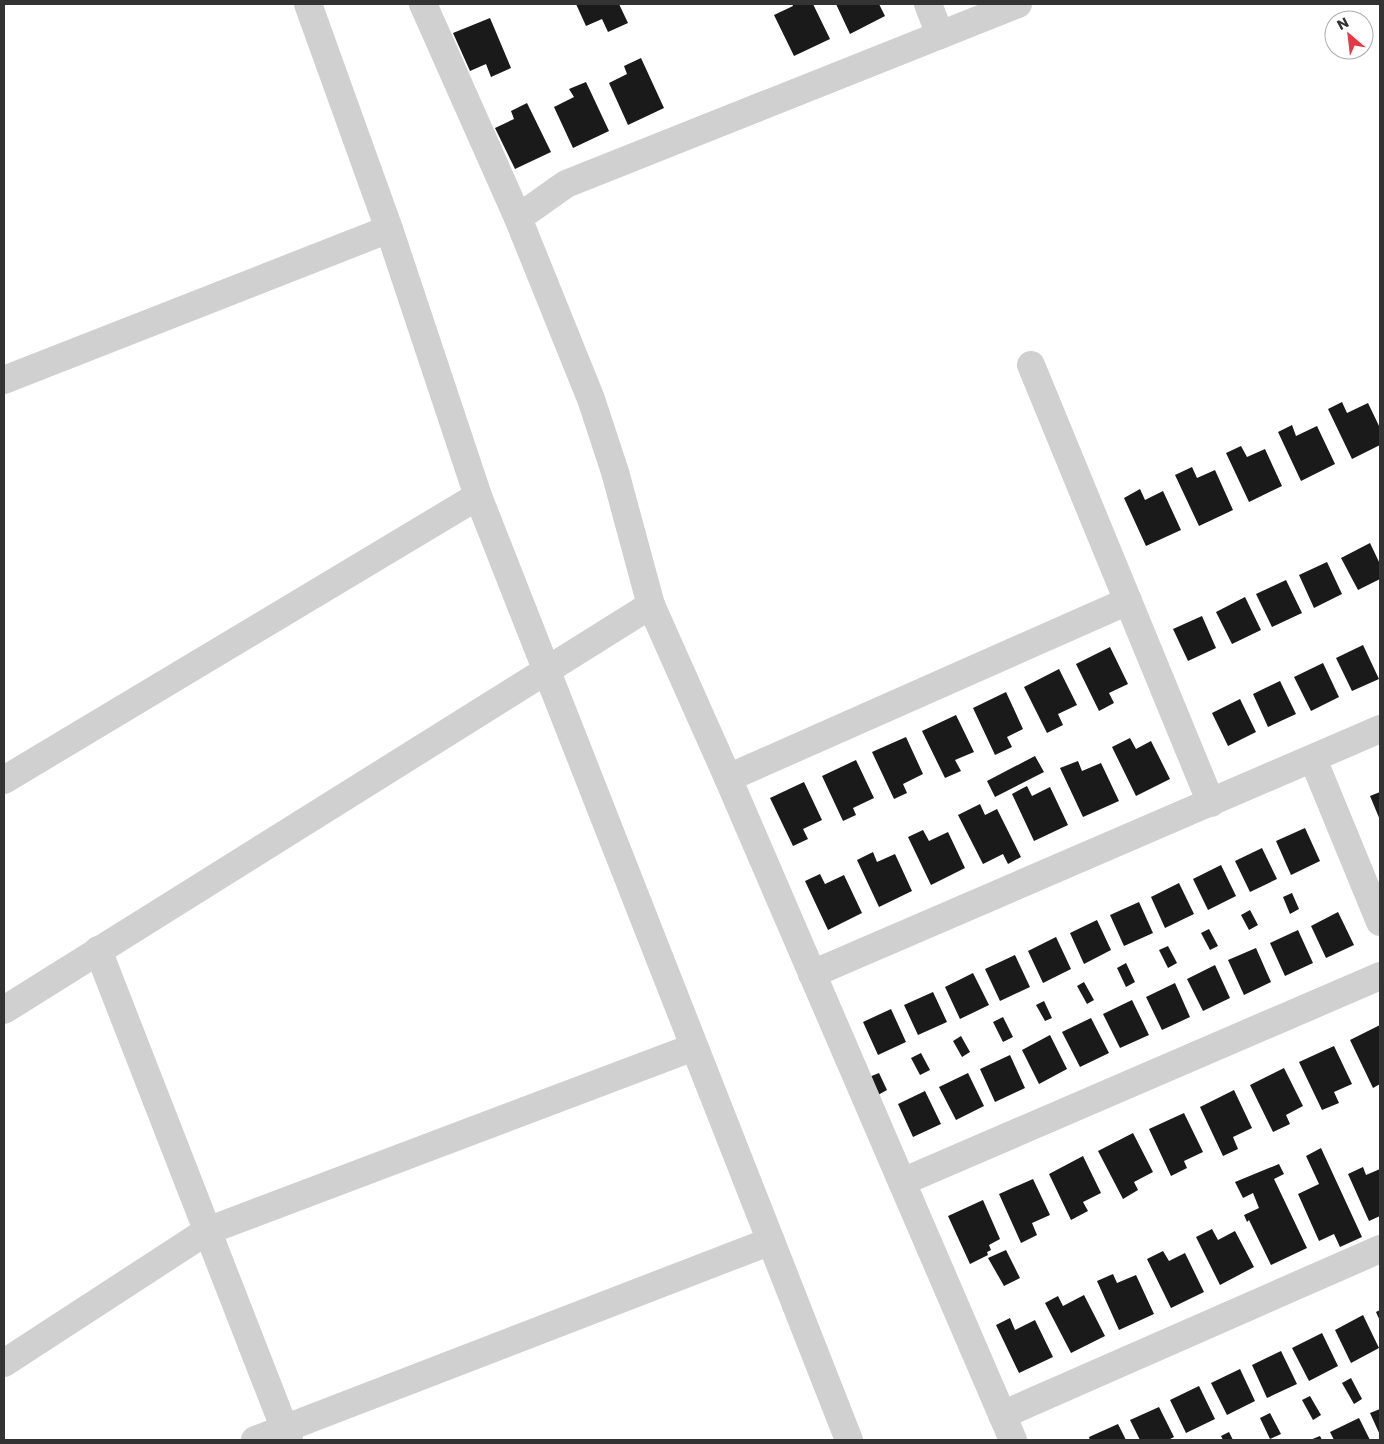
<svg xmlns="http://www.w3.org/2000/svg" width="1384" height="1444" viewBox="0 0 1384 1444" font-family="Poppins,sans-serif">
<rect width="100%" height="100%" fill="#fff"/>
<g fill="#1a1a1a">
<polygon points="576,4 619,4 628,23 608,32 602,19 586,26"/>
<polygon points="792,4 813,4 830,39 794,56 774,15 793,6"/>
<polygon points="836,4 879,4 885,16 850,34"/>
<polygon points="490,18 511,68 491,77 486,64 470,71 453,33"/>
<polygon points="641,58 664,108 628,125 609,83 627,74 624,66"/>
<polygon points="586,82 609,131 573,148 554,107 574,97 569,89"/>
<polygon points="527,103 551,152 515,169 495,128 514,119 511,111"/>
<polygon points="1342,402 1347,413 1368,403 1380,428 1380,445 1352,459 1328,409"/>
<polygon points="1292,425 1296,436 1317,426 1335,464 1301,481 1278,432"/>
<polygon points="1241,446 1247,457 1265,449 1282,486 1249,502 1226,453"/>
<polygon points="1192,467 1197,478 1215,470 1233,510 1199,526 1175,475"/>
<polygon points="1140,489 1145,500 1163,491 1181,530 1146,546 1124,498"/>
<polygon points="1370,543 1380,564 1380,579 1358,590 1341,558"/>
<polygon points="1327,562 1342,594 1314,608 1299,575"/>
<polygon points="1286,580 1302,613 1272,627 1256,594"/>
<polygon points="1245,597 1261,630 1232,644 1216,612"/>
<polygon points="1202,616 1216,648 1188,661 1173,629"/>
<polygon points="1363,645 1379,679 1352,691 1336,658"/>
<polygon points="1110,647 1128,684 1109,693 1114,703 1099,711 1076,664"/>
<polygon points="1323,663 1339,697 1311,711 1294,677"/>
<polygon points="1059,669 1077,705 1058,714 1063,725 1047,733 1024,687"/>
<polygon points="1280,681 1296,714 1268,727 1253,694"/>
<polygon points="1006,692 1023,729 1007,737 1012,747 995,755 973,708"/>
<polygon points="1240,699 1256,732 1228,746 1212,713"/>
<polygon points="956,715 974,752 955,760 961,771 945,778 922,731"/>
<polygon points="906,737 923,774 903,784 907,793 894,799 872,752"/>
<polygon points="1130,738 1136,749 1151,741 1170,779 1136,796 1112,747"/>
<polygon points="1035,756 1044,772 995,797 987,781"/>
<polygon points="856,760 874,798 853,808 856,815 843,821 822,776"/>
<polygon points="1078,761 1082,771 1101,763 1119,801 1083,817 1060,768"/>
<polygon points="804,782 822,820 803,829 808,839 793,846 770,798"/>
<polygon points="1027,786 1032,796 1050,787 1068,825 1034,841 1012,794"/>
<polygon points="1380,792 1380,820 1370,796"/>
<polygon points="980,804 985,815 997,809 1021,857 1008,864 1003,854 983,864 958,815"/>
<polygon points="1305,828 1320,861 1291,875 1276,841"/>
<polygon points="923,830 929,841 948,832 965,868 931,885 908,837"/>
<polygon points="1262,848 1277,879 1250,892 1235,861"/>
<polygon points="873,852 877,862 895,854 912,891 879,907 857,860"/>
<polygon points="1221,865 1236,896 1208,910 1193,879"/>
<polygon points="820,874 825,884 844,875 862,913 828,930 805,881"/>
<polygon points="1179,883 1194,914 1165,928 1151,897"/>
<polygon points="1292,893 1299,909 1290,914 1283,897"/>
<polygon points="1139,902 1153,933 1124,946 1110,915"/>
<polygon points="1250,910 1258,925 1249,930 1241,915"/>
<polygon points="1338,912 1354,945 1326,958 1311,926"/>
<polygon points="1097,920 1111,950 1084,964 1070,933"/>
<polygon points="1209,929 1218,946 1210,950 1201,933"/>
<polygon points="1298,930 1313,963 1285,976 1270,943"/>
<polygon points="1056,937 1071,969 1043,983 1028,951"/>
<polygon points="1168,946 1177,963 1168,968 1159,950"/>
<polygon points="1256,948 1271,982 1244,995 1228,960"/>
<polygon points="1015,955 1030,987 1000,1001 985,969"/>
<polygon points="1126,963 1135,982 1126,987 1117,968"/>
<polygon points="1215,965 1230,998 1203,1011 1187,979"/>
<polygon points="973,973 989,1005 960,1019 945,987"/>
<polygon points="1084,982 1094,1000 1087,1004 1077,986"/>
<polygon points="1175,983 1190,1017 1162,1030 1146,997"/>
<polygon points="933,992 947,1022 918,1035 904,1005"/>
<polygon points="1132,1000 1149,1035 1120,1048 1103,1014"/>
<polygon points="1044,1001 1052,1018 1045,1021 1036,1005"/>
<polygon points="891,1009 906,1042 878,1055 863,1022"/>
<polygon points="1003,1017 1013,1037 1003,1042 993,1022"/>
<polygon points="1091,1018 1109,1053 1080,1067 1062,1032"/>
<polygon points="1380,1025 1380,1084 1373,1088 1350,1040"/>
<polygon points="1050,1035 1067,1069 1039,1084 1022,1050"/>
<polygon points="961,1036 970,1052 962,1057 953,1041"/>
<polygon points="1334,1046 1352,1084 1334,1092 1339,1103 1322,1110 1299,1062"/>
<polygon points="921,1053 930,1070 920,1075 911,1058"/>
<polygon points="1010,1055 1025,1088 995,1102 980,1069"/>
<polygon points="1284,1068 1303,1106 1286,1115 1290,1124 1273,1132 1250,1085"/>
<polygon points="879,1073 887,1090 878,1095 869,1077"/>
<polygon points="968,1073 984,1106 956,1120 939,1087"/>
<polygon points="1234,1090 1252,1128 1233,1137 1238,1149 1223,1156 1200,1107"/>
<polygon points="925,1091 941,1124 913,1137 898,1104"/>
<polygon points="1184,1113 1203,1152 1184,1161 1187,1168 1171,1176 1149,1129"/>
<polygon points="1133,1133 1153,1172 1134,1182 1138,1190 1123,1199 1098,1151"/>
<polygon points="1321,1148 1362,1237 1340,1247 1334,1234 1319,1241 1298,1194 1319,1184 1306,1156"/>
<polygon points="1083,1156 1101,1193 1083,1202 1088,1211 1071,1220 1049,1174"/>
<polygon points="1279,1164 1284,1174 1274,1179 1307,1248 1271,1265 1249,1220 1247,1222 1244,1215 1259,1208 1253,1193 1243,1198 1235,1182"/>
<polygon points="1363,1167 1366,1175 1380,1169 1380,1216 1369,1221 1348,1174"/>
<polygon points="1033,1179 1050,1215 1032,1223 1037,1235 1021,1243 999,1194"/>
<polygon points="983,1200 1000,1239 989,1245 991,1250 987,1252 988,1255 970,1264 948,1216"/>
<polygon points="1212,1229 1218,1240 1235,1231 1254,1267 1220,1285 1196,1237"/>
<polygon points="1006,1250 1020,1278 1004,1286 988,1258"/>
<polygon points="1163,1251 1169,1261 1185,1253 1204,1292 1171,1308 1147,1259"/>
<polygon points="1113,1274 1117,1283 1136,1275 1154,1314 1119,1330 1097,1281"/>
<polygon points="1084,1295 1105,1336 1071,1353 1045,1303 1058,1296 1063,1306"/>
<polygon points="1380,1310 1380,1321 1376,1312"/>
<polygon points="1363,1315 1379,1348 1351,1363 1335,1330"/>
<polygon points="1010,1318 1015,1330 1035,1320 1053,1357 1019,1373 996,1325"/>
<polygon points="1322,1333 1338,1366 1309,1381 1292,1348"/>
<polygon points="1281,1351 1297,1384 1267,1398 1252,1365"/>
<polygon points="1240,1369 1255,1401 1227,1415 1211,1383"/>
<polygon points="1351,1378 1362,1399 1354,1404 1342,1383"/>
<polygon points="1199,1386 1215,1419 1186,1433 1170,1400"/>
<polygon points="1310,1396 1321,1415 1313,1420 1302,1400"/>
<polygon points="1159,1407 1174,1437 1168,1440 1140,1440 1130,1420"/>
<polygon points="1380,1409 1380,1435 1370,1413"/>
<polygon points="1270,1413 1281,1434 1270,1439 1260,1418"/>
<polygon points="1359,1418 1370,1440 1334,1440 1330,1432"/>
<polygon points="1118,1424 1126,1440 1090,1440 1089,1437"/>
<polygon points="1229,1432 1233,1440 1223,1440 1221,1436"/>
<polygon points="1320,1436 1322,1440 1310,1440"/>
</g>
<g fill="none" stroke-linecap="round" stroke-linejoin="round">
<g stroke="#d0d0d0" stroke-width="28">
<polyline points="308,4 389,229 478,496 849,1440"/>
<polyline points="423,4 518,218 591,399 615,472 651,605 728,778 1013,1440"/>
<polyline points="928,4 940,35"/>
<polyline points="518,218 566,184 1018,4"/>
<polyline points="1031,365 1211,803"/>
<polyline points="4,380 389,229"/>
<polyline points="1313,759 1380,922"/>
<polyline points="728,778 1128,601"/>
<polyline points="4,780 478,496"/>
<polyline points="98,950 289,1440"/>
<polyline points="812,974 1380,729"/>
<polyline points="4,1010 651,605"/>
<polyline points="902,1182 1380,976"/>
<polyline points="4,1363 207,1231 694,1047"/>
<polyline points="1002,1415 1380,1249"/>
<polyline points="255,1440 771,1241"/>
</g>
</g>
<rect width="1384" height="1444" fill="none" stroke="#333333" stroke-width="10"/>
<g transform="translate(1349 35) rotate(332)"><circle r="24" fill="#ffffff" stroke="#adadad"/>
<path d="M0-4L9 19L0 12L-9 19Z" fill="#e63946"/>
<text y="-8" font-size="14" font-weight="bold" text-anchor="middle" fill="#333333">N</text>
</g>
</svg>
